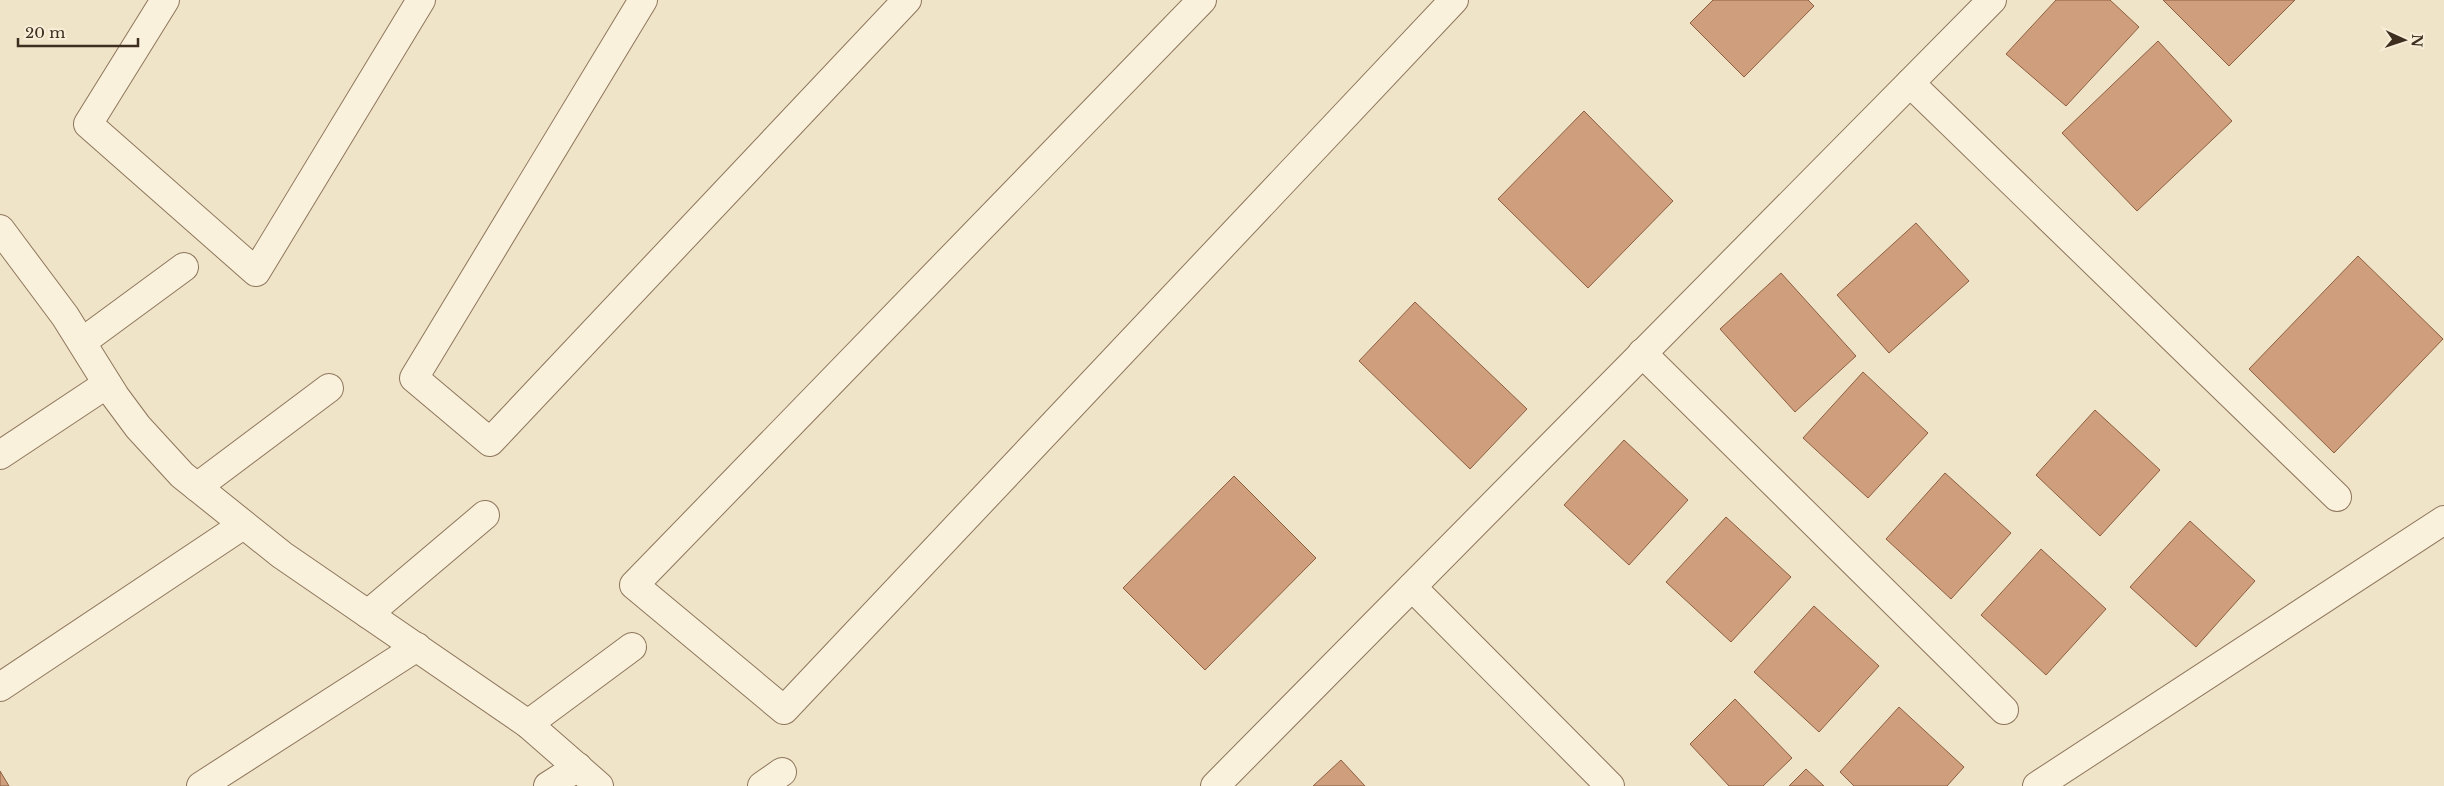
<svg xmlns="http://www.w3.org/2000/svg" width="2444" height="786" viewBox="0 0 2444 786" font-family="'Libre Baskerville',serif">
<rect width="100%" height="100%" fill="#f0e4c8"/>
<g fill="#cf9f7d" stroke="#8d5f41">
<polygon points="1713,0 1808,0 1814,6 1744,77 1690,23"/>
<polygon points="2056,0 2110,0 2139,27 2066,106 2006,54"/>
<polygon points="2163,0 2295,0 2229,66"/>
<polygon points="2158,41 2232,121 2137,211 2062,133"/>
<polygon points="1584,111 1673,201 1588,288 1498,199"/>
<polygon points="1916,223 1969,281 1889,353 1837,295"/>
<polygon points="2358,256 2443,339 2334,453 2249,369"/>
<polygon points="1781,273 1856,356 1795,412 1720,329"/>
<polygon points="1415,302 1527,409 1470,469 1359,361"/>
<polygon points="1863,372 1928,433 1868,498 1803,438"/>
<polygon points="2095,410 2160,470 2100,536 2036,475"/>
<polygon points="1624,440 1688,500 1629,565 1564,505"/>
<polygon points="1945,473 2011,533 1951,599 1886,539"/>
<polygon points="1234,476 1316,558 1205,670 1123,588"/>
<polygon points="1726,517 1791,577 1731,642 1666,582"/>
<polygon points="2190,521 2255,581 2196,647 2130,587"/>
<polygon points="2041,549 2106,609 2046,675 1981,615"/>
<polygon points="1814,606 1879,666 1819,732 1754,672"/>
<polygon points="1735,699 1792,758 1763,786 1729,786 1690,744"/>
<polygon points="1899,707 1964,767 1947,786 1854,786 1840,772"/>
<polygon points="1341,760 1365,786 1313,786"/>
<polygon points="1806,769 1824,786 1789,786"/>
<polygon points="0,771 9,786 0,786"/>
</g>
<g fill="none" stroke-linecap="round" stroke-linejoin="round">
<g stroke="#8d765c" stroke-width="30">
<g id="street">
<polyline points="165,0 88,124 256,272 421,0"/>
<polyline points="643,0 414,378 490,442 907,0"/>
<polyline points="1202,0 634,585 784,710 1454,0"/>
<polyline points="1910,83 2337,497"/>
<polyline points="0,229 65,316 115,396 138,427 182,475 282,555 528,724 599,786"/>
<polyline points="82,342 184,267"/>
<polyline points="1642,353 2004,710"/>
<polyline points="0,455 107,384"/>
<polyline points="197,487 329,388"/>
<polyline points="1412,587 1610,786"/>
<polyline points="368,614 485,515"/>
<polyline points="0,687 243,525"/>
<polyline points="528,724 632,647"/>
<polyline points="201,786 417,647"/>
<polyline points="548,786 578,767"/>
<polyline points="762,786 782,772"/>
<polyline points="1215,786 1992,0"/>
<polyline points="2037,786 2444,520"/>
</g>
</g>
<use href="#street" stroke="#faf1dc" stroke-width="28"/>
</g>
<g transform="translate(2404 40) rotate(93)" stroke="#f7eed8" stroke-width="4" paint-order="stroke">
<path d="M0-4L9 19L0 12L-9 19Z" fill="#3d2e20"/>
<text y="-8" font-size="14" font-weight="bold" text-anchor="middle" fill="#3d2e20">N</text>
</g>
<path d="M18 38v8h120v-8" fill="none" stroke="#3d2e20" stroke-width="2.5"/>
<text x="25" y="38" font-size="15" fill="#3d2e20" stroke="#f7eed8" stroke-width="4" paint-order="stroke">20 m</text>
</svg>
